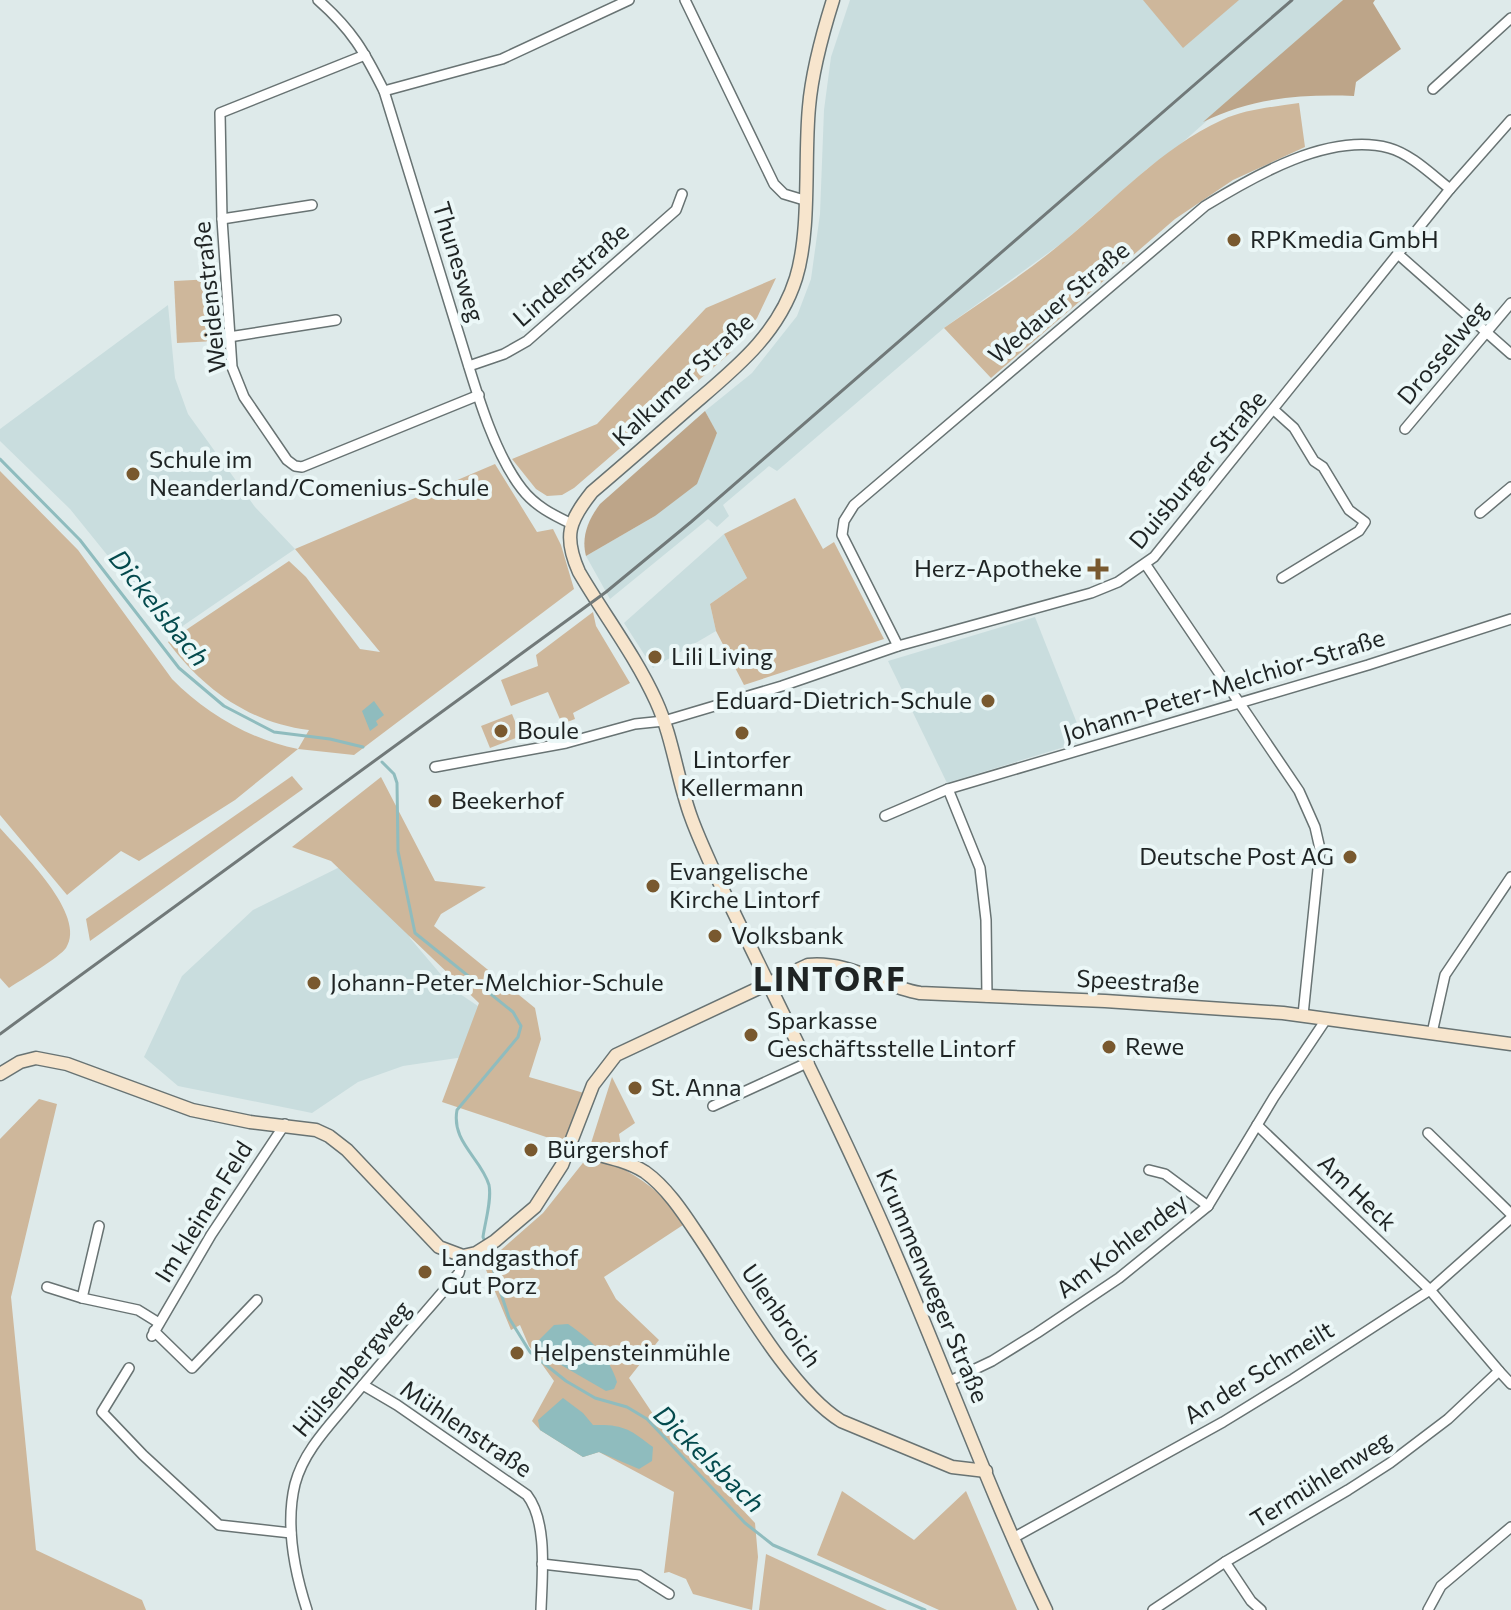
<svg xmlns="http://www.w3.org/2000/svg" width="1511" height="1610" viewBox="0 0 1511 1610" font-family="Commissioner,sans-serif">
<rect width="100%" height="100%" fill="#deeaea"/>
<g fill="#c9ddde">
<polygon points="850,0 1343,0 1183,142 1147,169 1062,243 944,328 777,471 769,466 723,505 729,516 717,527 708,519 610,599 586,556 655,516 717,434 705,411 752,373 797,316 811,279 820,214 824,110 831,57"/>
<polygon points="168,305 175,378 188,414 255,507 295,549 171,634 70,509 0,441 0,429"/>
<polygon points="724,534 747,578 710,604 716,631 653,668 624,623"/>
<polygon points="1035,617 1084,741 947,783 888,661"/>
<polygon points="356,859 391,866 410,938 454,990 505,1024 491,1053 403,1066 358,1082 312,1113 178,1086 144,1057 182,976 253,910"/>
</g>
<g fill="#ceb79b">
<polygon points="1143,0 1239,0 1183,48"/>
<path d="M1299,103L1305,147L1233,180L1175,219L991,378L944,328C984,300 1026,273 1063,242C1115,200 1161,148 1222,120C1246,109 1273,107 1299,103Z"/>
<polygon points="776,278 757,318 729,354 574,488 562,495 547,496 536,489 512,459 597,424 706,308"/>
<polygon points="213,279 216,341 177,343 174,281"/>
<path d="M495,464L537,532L553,529L561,545L574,589L354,755L298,749L235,800L139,861L121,851L67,895L0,815V471L78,550L172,679C205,713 251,740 298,749L309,730C250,723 203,689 168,642L289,561L306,577L360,649L380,652L295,549Z"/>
<polygon points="795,498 823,549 834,542 884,639 744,685 716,631 710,604 747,578 724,534"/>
<polygon points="593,612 596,626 630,683 573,713 575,719 562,724 548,692 511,706 501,680 538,666 536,655"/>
<polygon points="512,714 521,736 490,748 481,726"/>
<polygon points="292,776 303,789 90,941 86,919"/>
<polygon points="381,777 435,881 486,887 441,914 434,926 535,1008 541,1039 529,1077 584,1093 564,1143 442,1102 479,1003 331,861 292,847"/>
<path d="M0,828C20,851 88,915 66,948C60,957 21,980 9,988L0,978Z"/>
<path d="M612,1077L635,1123L619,1134L625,1170C653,1186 666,1198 683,1225L604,1277L616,1299L659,1340L629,1378L655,1417L755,1523L758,1557L752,1610L693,1594L686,1579L669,1572L664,1573L674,1492L599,1452L583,1457L540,1430L532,1421L554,1381L529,1346L520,1325L511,1330L484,1265L543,1213L586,1159Z"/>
<polygon points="39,1099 57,1104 11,1297 36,1550 142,1600 146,1610 0,1610 0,1139"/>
<polygon points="842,1491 914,1540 966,1491 1017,1610 939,1610 817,1555"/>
<polygon points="766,1554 887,1610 759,1610"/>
</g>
<g fill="#bda589">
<path d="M1343,0H1375L1373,3L1401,49L1356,82L1354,96C1301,94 1251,98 1203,122Z"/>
<path d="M705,411L717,433L697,484L655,516L586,556C581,537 588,520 600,504Z"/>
</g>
<g fill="#8fbcbe">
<polygon points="374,701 384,715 376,721 378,725 370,731 362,711"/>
<path d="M568,1324C590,1339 609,1356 617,1382L614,1389L606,1391L542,1354L539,1340L554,1325Z"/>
<path d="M563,1398L583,1413L593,1425C623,1424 630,1429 653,1447L652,1461L639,1469L599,1452L583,1457L540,1430L538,1420Z"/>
</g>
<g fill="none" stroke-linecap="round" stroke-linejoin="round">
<g stroke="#8fbcbe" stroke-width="3">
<polyline points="0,459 80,540 179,668 224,706 274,732 330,739 363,747"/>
<path d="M382,762L394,774L397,783L398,851L415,933L513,1012L521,1026L518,1037L457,1110C451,1142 481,1158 489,1185C492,1200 485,1222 483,1237L485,1242"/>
<polyline points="487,1250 509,1318 530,1352 566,1381 595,1398 627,1407 647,1419 745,1523 773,1545 925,1610"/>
</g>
<g stroke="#687373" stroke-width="12">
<g id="street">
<path d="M318,0C352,30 364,51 384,91C408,169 432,247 456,325C472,375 490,448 522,489C535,506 553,515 572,524"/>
<polyline points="685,0 774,184 784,194 804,200"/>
<polyline points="365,55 220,113 222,219 232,367 244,397 287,460 295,466 302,467 479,395"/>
<polyline points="1433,89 1511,18"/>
<polyline points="384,91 502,59 629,0"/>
<polyline points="222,219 312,205"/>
<polyline points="1399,255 1511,354"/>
<polyline points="229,337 336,320"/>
<polyline points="469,366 504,354 527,341 676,210 682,194"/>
<polyline points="1274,410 1294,428 1314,461 1323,467 1349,510 1365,522 1359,531 1282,578"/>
<polyline points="1405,429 1511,303"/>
<polyline points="1480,513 1511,487"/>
<polyline points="1146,565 1299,791 1315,827 1320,849 1303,1015"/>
<path d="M898,646L842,535L844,521L854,505L1205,206C1254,176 1329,132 1389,148C1411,154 1432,175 1450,189"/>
<polyline points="435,767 566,743 635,724 664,721 782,686 898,646 1091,593 1118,582 1154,557 1450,189 1511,120"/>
<polyline points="948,789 980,868 986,920 987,997"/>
<polyline points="885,816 948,789 1368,665 1511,619"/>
<polyline points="1432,1033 1445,975 1511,877"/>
<polyline points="713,1106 809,1062"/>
<polyline points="1257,1125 1430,1290 1499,1371"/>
<polyline points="1428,1133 1511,1214"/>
<polyline points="1149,1170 1165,1174 1208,1206"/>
<polyline points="47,1287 82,1298 138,1310 159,1323"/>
<polyline points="82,1298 99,1226"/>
<polyline points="154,1331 192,1368 257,1300"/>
<polyline points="152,1336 211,1235 285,1124"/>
<polyline points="129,1368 102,1412 143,1455 219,1525 291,1533"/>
<polyline points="950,1381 992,1361 1037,1333 1119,1278 1208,1206 1274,1097 1327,1018"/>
<path d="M363,1385L397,1405L527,1495C548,1522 542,1576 541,1610"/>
<polyline points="1013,1538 1223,1422 1293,1379 1430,1290 1511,1218"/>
<polyline points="1225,1562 1251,1601 1261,1610"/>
<polyline points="542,1564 639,1575 669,1594"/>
<path d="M307,1610C294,1570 285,1525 295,1484C304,1450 330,1425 352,1398C387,1356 423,1315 459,1273L463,1256"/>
<polyline points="1153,1610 1225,1562 1348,1490 1390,1463 1448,1419 1499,1371 1511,1384"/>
<polyline points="1428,1610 1441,1586 1511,1527"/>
</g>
</g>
<g stroke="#687373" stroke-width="15">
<g id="secondary">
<path d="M833,0C822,35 812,71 809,107C804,159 811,229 796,278C778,336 733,370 689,408C657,436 625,464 592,492C569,521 563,536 579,572C604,615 635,655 656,701C673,738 677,779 691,817C697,834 705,851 712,867C774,998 841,1126 898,1260C948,1376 991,1496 1046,1610"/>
<path d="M0,1074L20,1062L36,1058L67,1064L192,1110L250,1122L316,1130L329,1136L347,1150L439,1247L463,1256L476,1253L495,1241L535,1207L562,1165L593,1085L616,1055L808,965C850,961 880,986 920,993L1105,1001L1283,1013L1511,1044"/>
<path d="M569,1147C594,1155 623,1158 645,1172C666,1187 682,1211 696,1232C733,1286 788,1388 841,1421L952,1467L986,1471"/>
</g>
</g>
<use href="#street" stroke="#fff" stroke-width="9"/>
<use href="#secondary" stroke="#f7e5cd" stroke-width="12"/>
<polyline stroke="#717979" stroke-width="3" points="0,1034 606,592 691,522 1292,0"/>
</g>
<g fill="#79592f" stroke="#ebf7f7" stroke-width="3">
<circle cx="1234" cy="240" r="8"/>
<circle cx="133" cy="474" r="8"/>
<path d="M1094 557h8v8h8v8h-8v8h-8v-8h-8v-8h8z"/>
<circle cx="655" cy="657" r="8"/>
<circle cx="988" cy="701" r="8"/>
<circle cx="501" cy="731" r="8"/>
<circle cx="742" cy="733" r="8"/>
<circle cx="435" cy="801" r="8"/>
<circle cx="1350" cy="857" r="8"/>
<circle cx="653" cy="886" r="8"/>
<circle cx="715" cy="936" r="8"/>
<circle cx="314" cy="983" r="8"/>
<circle cx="751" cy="1035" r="8"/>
<circle cx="1109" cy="1047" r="8"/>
<circle cx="635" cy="1088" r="8"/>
<circle cx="531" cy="1150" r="8"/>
<circle cx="425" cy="1272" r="8"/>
<circle cx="517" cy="1353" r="8"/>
</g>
<g text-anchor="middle" stroke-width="8" stroke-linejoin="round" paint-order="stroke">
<g font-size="24" fill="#1f2424" stroke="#ebf7f7" text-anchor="start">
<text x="1250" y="248">RPKmedia GmbH</text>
<text x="149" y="468">Schule im<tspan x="149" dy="28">Neanderland/Comenius-Schule</tspan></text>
<text x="1082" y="577" text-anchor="end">Herz-Apotheke</text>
<text x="671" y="665">Lili Living</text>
<text x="972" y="709" text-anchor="end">Eduard-Dietrich-Schule</text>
<text x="517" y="739">Boule</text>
<text x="742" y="768" text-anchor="middle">Lintorfer<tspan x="742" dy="28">Kellermann</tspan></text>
<text x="451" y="809">Beekerhof</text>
<text x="1334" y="865" text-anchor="end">Deutsche Post AG</text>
<text x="669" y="880">Evangelische<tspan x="669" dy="28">Kirche Lintorf</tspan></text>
<text x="731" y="944">Volksbank</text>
<text x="330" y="991">Johann-Peter-Melchior-Schule</text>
<text x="767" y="1029">Sparkasse<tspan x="767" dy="28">Geschäftsstelle Lintorf</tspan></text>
<text x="1125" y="1055">Rewe</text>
<text x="651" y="1096">St. Anna</text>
<text x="547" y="1158">Bürgershof</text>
<text x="441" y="1266">Landgasthof<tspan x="441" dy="28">Gut Porz</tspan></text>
<text x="533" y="1361">Helpensteinmühle</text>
</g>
<g font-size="24" fill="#1f2424" stroke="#ebf7f7">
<text transform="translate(458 262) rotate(73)" y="8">Thunesweg</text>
<text transform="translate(571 275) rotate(-41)" y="8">Lindenstraße</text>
<text transform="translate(210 297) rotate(-96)" y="8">Weidenstraße</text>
<text transform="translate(1059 303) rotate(-40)" y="8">Wedauer Straße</text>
<text transform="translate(1443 353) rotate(-50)" y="8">Drosselweg</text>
<text transform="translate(683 380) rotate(-43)" y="8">Kalkumer Straße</text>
<text transform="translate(1198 470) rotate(-50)" y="8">Duisburger Straße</text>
<text transform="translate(1224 686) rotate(-17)" y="8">Johann-Peter-Melchior-Straße</text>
<text transform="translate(1138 982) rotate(3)" y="8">Speestraße</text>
<text transform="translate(1357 1193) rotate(44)" y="8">Am Heck</text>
<text transform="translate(204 1212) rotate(-58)" y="8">Im kleinen Feld</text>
<text transform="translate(1122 1246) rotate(-37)" y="8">Am Kohlendey</text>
<text transform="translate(932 1286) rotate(67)" y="8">Krummenweger Straße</text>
<text transform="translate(781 1316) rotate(55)" y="8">Ulenbroich</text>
<text transform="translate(352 1369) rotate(-50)" y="8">Hülsenbergweg</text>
<text transform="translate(1259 1373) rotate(-32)" y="8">An der Schmeilt</text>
<text transform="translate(466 1429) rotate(34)" y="8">Mühlenstraße</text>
<text transform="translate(1321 1480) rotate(-32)" y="8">Termühlenweg</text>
</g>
<g font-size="26" font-style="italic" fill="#044a4d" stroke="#ebf7f7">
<text transform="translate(159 608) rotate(51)" y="9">Dickelsbach</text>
<text transform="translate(709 1459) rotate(44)" y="9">Dickelsbach</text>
</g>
<g font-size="32" font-weight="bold" letter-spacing="2" fill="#1f2424" stroke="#ebf7f7">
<text x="830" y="991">LINTORF</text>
</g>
</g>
</svg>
